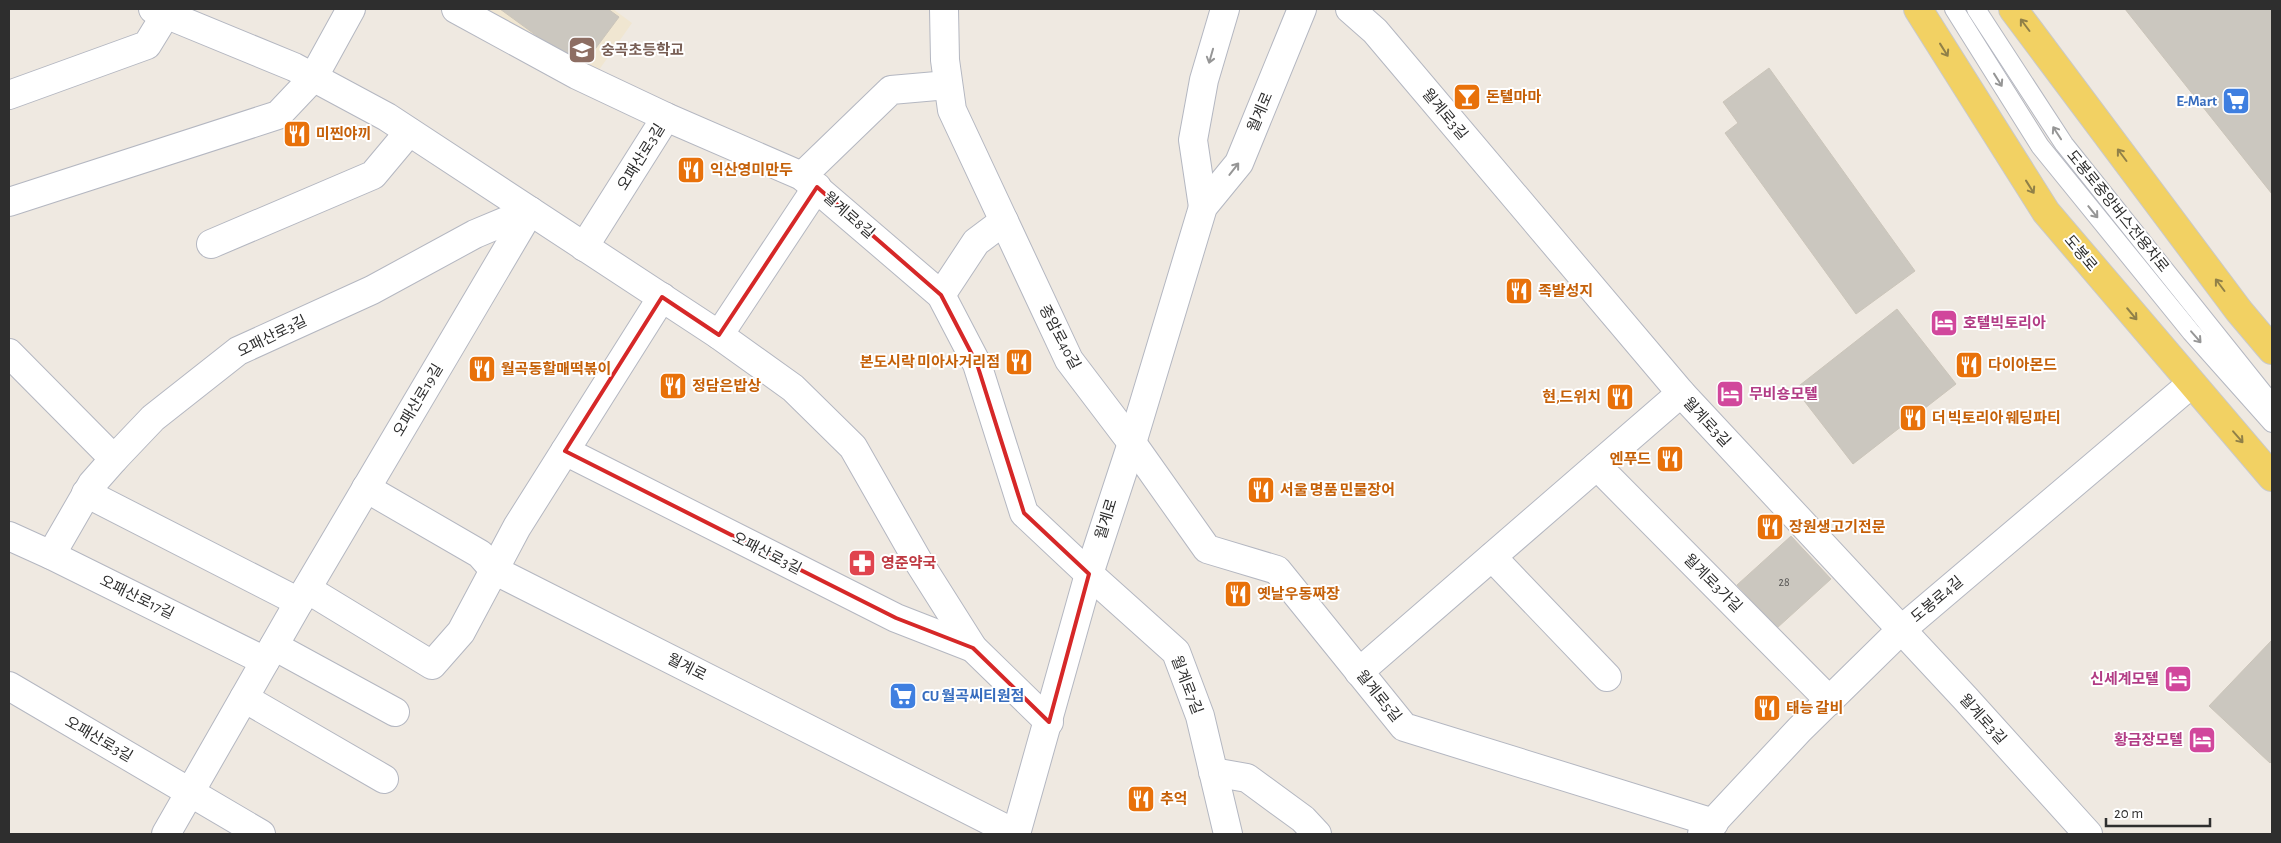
<svg xmlns="http://www.w3.org/2000/svg" width="2281" height="843" viewBox="0 0 2281 843" font-family="'Alegreya Sans','Noto Sans KR',sans-serif">
<rect width="100%" height="100%" fill="#efe9e1"/>
<polygon fill="#f0e6d1" points="487,9 613,9 632,23 594,77"/>
<g fill="#cbc7bf" stroke="#cbc5ba">
<polygon points="500,9 608,9 619,17 581,68"/>
<polygon points="2125,9 2272,9 2272,194"/>
<polygon points="1769,68 1915,271 1856,314 1725,133 1738,123 1723,102"/>
<polygon points="1897,309 1956,384 1853,464 1795,389"/>
<polygon points="1791,536 1831,579 1777,628 1737,585"/>
<polygon points="2272,640 2272,761 2270,763 2209,706"/>
</g>
<g fill="none" stroke-linecap="round" stroke-linejoin="round">
<g stroke="#b4b7c1" stroke-width="20">
<g id="lane">
<polyline points="1954,9 2040,146 2191,332 2272,423"/>
<polyline points="1976,9 2064,144 2272,404"/>
</g>
</g>
<g stroke="#b4b7c1" stroke-width="30">
<g id="street">
<polyline points="456,9 577,75 666,117 802,176 941,295 977,364 1024,513 1089,574 1176,652 1200,716 1228,834"/>
<polyline points="944,9 945,60 952,110 1069,360 1132,443 1207,549 1277,570 1404,727 1714,823"/>
<polyline points="1350,9 1375,31 1681,393 1965,698 2088,834"/>
<polyline points="9,95 147,45 166,14"/>
<polyline points="802,176 891,90 948,85"/>
<polyline points="9,202 278,115 313,78 351,9"/>
<polyline points="211,244 373,175 409,132"/>
<polyline points="584,247 666,117"/>
<polyline points="941,295 976,242 1004,221"/>
<polyline points="719,335 817,187"/>
<polyline points="9,353 114,459"/>
<polyline points="565,451 896,618 973,648"/>
<polyline points="1597,466 1830,701"/>
<polyline points="366,488 480,554 494,570 1016,834"/>
<polyline points="86,493 299,602"/>
<polyline points="9,536 51,555 265,661"/>
<polyline points="51,555 92,484 114,459 153,418 238,351 372,290 475,234 530,211"/>
<polyline points="1492,557 1607,677"/>
<polyline points="307,589 432,665 461,632 517,527 662,297"/>
<polyline points="274,646 395,712"/>
<polyline points="1359,672 1681,393"/>
<polyline points="9,686 261,834"/>
<polyline points="244,698 384,779"/>
<polyline points="1213,772 1247,778 1303,819 1317,834"/>
<polyline points="166,834 299,602 530,211"/>
<polyline points="1702,834 1800,729 1901,630 2191,384"/>
</g>
</g>
<g stroke="#b4b7c1" stroke-width="30">
<g id="secondary">
<polyline points="153,9 294,67 387,117 719,335 793,388 853,447 918,561 973,648 1049,722"/>
<polyline points="1203,207 1193,140 1204,80 1225,9"/>
<polyline points="1016,834 1089,574 1132,443 1203,207 1239,163 1302,9"/>
</g>
</g>
<g stroke="#c9c9c9" stroke-width="30">
<g id="primary">
<polyline points="1918,9 2046,212 2272,477"/>
<polyline points="2013,9 2239,311 2272,350"/>
</g>
</g>
<use href="#lane" stroke="#fff" stroke-width="18"/>
<use href="#street" stroke="#fff" stroke-width="28"/>
<use href="#secondary" stroke="#fff" stroke-width="28"/>
<use href="#primary" stroke="#f2d163" stroke-width="28"/>
</g>
<defs><path id="oneway-shaft" d="M-6 0H5M1.5-3L5.5 0L1.5 3" fill="none" stroke-width="1.6" stroke-linecap="round" stroke-linejoin="round" transform="scale(1.25)"/></defs>
<g stroke="#908048">
<use href="#oneway-shaft" transform="translate(2025 25) rotate(-127)"/>
<use href="#oneway-shaft" transform="translate(1944 50) rotate(58)"/>
<use href="#oneway-shaft" transform="translate(2122 155) rotate(-127)"/>
<use href="#oneway-shaft" transform="translate(2030 187) rotate(58)"/>
<use href="#oneway-shaft" transform="translate(2220 285) rotate(-127)"/>
<use href="#oneway-shaft" transform="translate(2132 314) rotate(50)"/>
<use href="#oneway-shaft" transform="translate(2238 437) rotate(49)"/>
</g>
<g stroke="#969696">
<use href="#oneway-shaft" transform="translate(1211 56) rotate(106)"/>
<use href="#oneway-shaft" transform="translate(1998 80) rotate(58)"/>
<use href="#oneway-shaft" transform="translate(2057 133) rotate(-123)"/>
<use href="#oneway-shaft" transform="translate(1234 169) rotate(-52)"/>
<use href="#oneway-shaft" transform="translate(2093 212) rotate(51)"/>
<use href="#oneway-shaft" transform="translate(2196 337) rotate(49)"/>
</g>
<path fill="none" stroke="#d62828" stroke-width="4" stroke-linejoin="round" d="M817,187L941,295L977,364L1024,513L1089,574L1049,722L973,648L896,618L565,451L662,297L719,335Z"/>
<defs>
<g id="school-square" transform="scale(1.4375)"><rect x="-9" y="-9" width="18" height="18" rx="4" fill="#8d6e63" stroke="#fff"/><path d="M0-5L7-2L0 1L-7-2ZM-4 1L0 2.5L4 1V4Q0 6-4 4Z" fill="#fff"/></g>
<g id="bar-square" transform="scale(1.4375)"><rect x="-9" y="-9" width="18" height="18" rx="4" fill="#e8710a" stroke="#fff"/><path d="M-6-5H6L.8 .8V4.5H3.5V6h-7V4.5H-.8V.8Z" fill="#fff"/></g>
<g id="supermarket-square" transform="scale(1.4375)"><rect x="-9" y="-9" width="18" height="18" rx="4" fill="#3f7fe0" stroke="#fff"/><path d="M-6-5.5h2.5l.6 2H6L4.5 2H-2.5L-4.4-4H-6ZM-1.5 3.2a1.3 1.3 0 1 0 .1 0ZM3 3.2a1.3 1.3 0 1 0 .1 0Z" fill="#fff"/></g>
<g id="restaurant-square" transform="scale(1.4375)"><rect x="-9" y="-9" width="18" height="18" rx="4" fill="#e8710a" stroke="#fff"/><path d="M-5-6h1v4h1v-4h1v4h1v-4h1v5L-1.5 .5V6h-2V.5L-5-1ZM5-6V6H3V1.5H1.5Q1.5-4 5-6Z" fill="#fff"/></g>
<g id="hotel-square" transform="scale(1.4375)"><rect x="-9" y="-9" width="18" height="18" rx="4" fill="#d1479c" stroke="#fff"/><path d="M-6-4.5h1.5V1H6V5H4.5V3h-9V5H-6ZM-4 0a1.8 1.8 0 1 1 3.6 0ZM.5 0V-2.5h3Q6-2.5 6 0Z" fill="#fff"/></g>
<g id="pharmacy-square" transform="scale(1.4375)"><rect x="-9" y="-9" width="18" height="18" rx="4" fill="#e0444e" stroke="#fff"/><path d="M-2-6h4v4h4v4h-4v4h-4v-4h-4v-4h4Z" fill="#fff"/></g>
</defs>
<g fill-rule="evenodd">
<use href="#school-square" x="582" y="50"/>
<use href="#bar-square" x="1467" y="97"/>
<use href="#supermarket-square" x="2236" y="101"/>
<use href="#restaurant-square" x="297" y="134"/>
<use href="#restaurant-square" x="691" y="170"/>
<use href="#restaurant-square" x="1519" y="291"/>
<use href="#hotel-square" x="1944" y="323"/>
<use href="#restaurant-square" x="1019" y="362"/>
<use href="#restaurant-square" x="1969" y="365"/>
<use href="#restaurant-square" x="482" y="369"/>
<use href="#restaurant-square" x="673" y="386"/>
<use href="#hotel-square" x="1730" y="394"/>
<use href="#restaurant-square" x="1620" y="397"/>
<use href="#restaurant-square" x="1913" y="418"/>
<use href="#restaurant-square" x="1670" y="459"/>
<use href="#restaurant-square" x="1261" y="490"/>
<use href="#restaurant-square" x="1770" y="527"/>
<use href="#pharmacy-square" x="862" y="563"/>
<use href="#restaurant-square" x="1238" y="594"/>
<use href="#hotel-square" x="2178" y="679"/>
<use href="#supermarket-square" x="903" y="696"/>
<use href="#restaurant-square" x="1767" y="708"/>
<use href="#hotel-square" x="2202" y="740"/>
<use href="#restaurant-square" x="1141" y="799"/>
</g>
<g text-anchor="middle" stroke-width="4" stroke-linejoin="round" paint-order="stroke">
<g font-size="12" fill="#555452">
<text x="1784" y="586">28</text>
</g>
<g font-size="15" font-weight="bold" fill="#785e54" stroke="#fff" text-anchor="start">
<text x="601" y="55">숭곡초등학교</text>
</g>
<g font-size="15" font-weight="bold" fill="#c56008" stroke="#fff" text-anchor="start">
<text x="1486" y="102">돈텔마마</text>
<text x="316" y="139">미찐야끼</text>
<text x="710" y="175">익산영미만두</text>
<text x="1538" y="296">족발성지</text>
<text x="1000" y="367" text-anchor="end">본도시락 미아사거리점</text>
<text x="1988" y="370">다이아몬드</text>
<text x="501" y="374">월곡동할매떡볶이</text>
<text x="692" y="391">정담은밥상</text>
<text x="1601" y="402" text-anchor="end">현,드위치</text>
<text x="1932" y="423">더 빅토리아 웨딩파티</text>
<text x="1651" y="464" text-anchor="end">엔푸드</text>
<text x="1280" y="495">서울 명품 민물장어</text>
<text x="1789" y="532">장원생고기전문</text>
<text x="1257" y="599">옛날우동짜장</text>
<text x="1786" y="713">태능 갈비</text>
<text x="1160" y="804">추억</text>
</g>
<g font-size="15" font-weight="bold" fill="#366cbe" stroke="#fff" text-anchor="end">
<text x="2217" y="106">E-Mart</text>
<text x="922" y="701" text-anchor="start">CU 월곡씨티원점</text>
</g>
<g font-size="15" fill="#2e2e2e" stroke="#fff">
<text transform="translate(1260 112) rotate(-67)" y="5">월계로</text>
<text transform="translate(1445 114) rotate(50)" y="5">월계로3길</text>
<text transform="translate(641 157) rotate(-58)" y="5">오패산로3길</text>
<text transform="translate(2118 211) rotate(51)" y="5">도봉로중앙버스전용차로</text>
<text transform="translate(849 215) rotate(41)" y="5">월계로8길</text>
<text transform="translate(2081 253) rotate(50)" y="5">도봉로</text>
<text transform="translate(272 336) rotate(-26)" y="5">오패산로3길</text>
<text transform="translate(1060 337) rotate(62)" y="5">종암로40길</text>
<text transform="translate(418 400) rotate(-59)" y="5">오패산로19길</text>
<text transform="translate(1707 422) rotate(47)" y="5">월계로3길</text>
<text transform="translate(1106 519) rotate(-73)" y="5">월계로</text>
<text transform="translate(767 553) rotate(27)" y="5">오패산로3길</text>
<text transform="translate(1713 583) rotate(45)" y="5">월계로3가길</text>
<text transform="translate(137 597) rotate(26)" y="5">오패산로17길</text>
<text transform="translate(1937 599) rotate(-40)" y="5">도봉로4길</text>
<text transform="translate(687 667) rotate(27)" y="5">월계로</text>
<text transform="translate(1187 685) rotate(69)" y="5">월계로7길</text>
<text transform="translate(1379 696) rotate(51)" y="5">월계로5길</text>
<text transform="translate(1983 719) rotate(48)" y="5">월계로3길</text>
<text transform="translate(99 739) rotate(30)" y="5">오패산로3길</text>
</g>
<g font-size="15" font-weight="bold" fill="#b23c85" stroke="#fff" text-anchor="start">
<text x="1963" y="328">호텔빅토리아</text>
<text x="1749" y="399">무비숑모텔</text>
<text x="2159" y="684" text-anchor="end">신세계모텔</text>
<text x="2183" y="745" text-anchor="end">황금장모텔</text>
</g>
<g font-size="15" font-weight="bold" fill="#be3a42" stroke="#fff" text-anchor="start">
<text x="881" y="568">영준약국</text>
</g>
</g>
<rect width="2281" height="843" fill="none" stroke="#2e2e2e" stroke-width="20"/>
<path d="M2106 818v8h104v-8" fill="none" stroke="#2e2e2e" stroke-width="2.5"/>
<text x="2114" y="818" font-size="15" fill="#2e2e2e" stroke="#ffffff" stroke-width="4" paint-order="stroke">20 m</text>
</svg>
